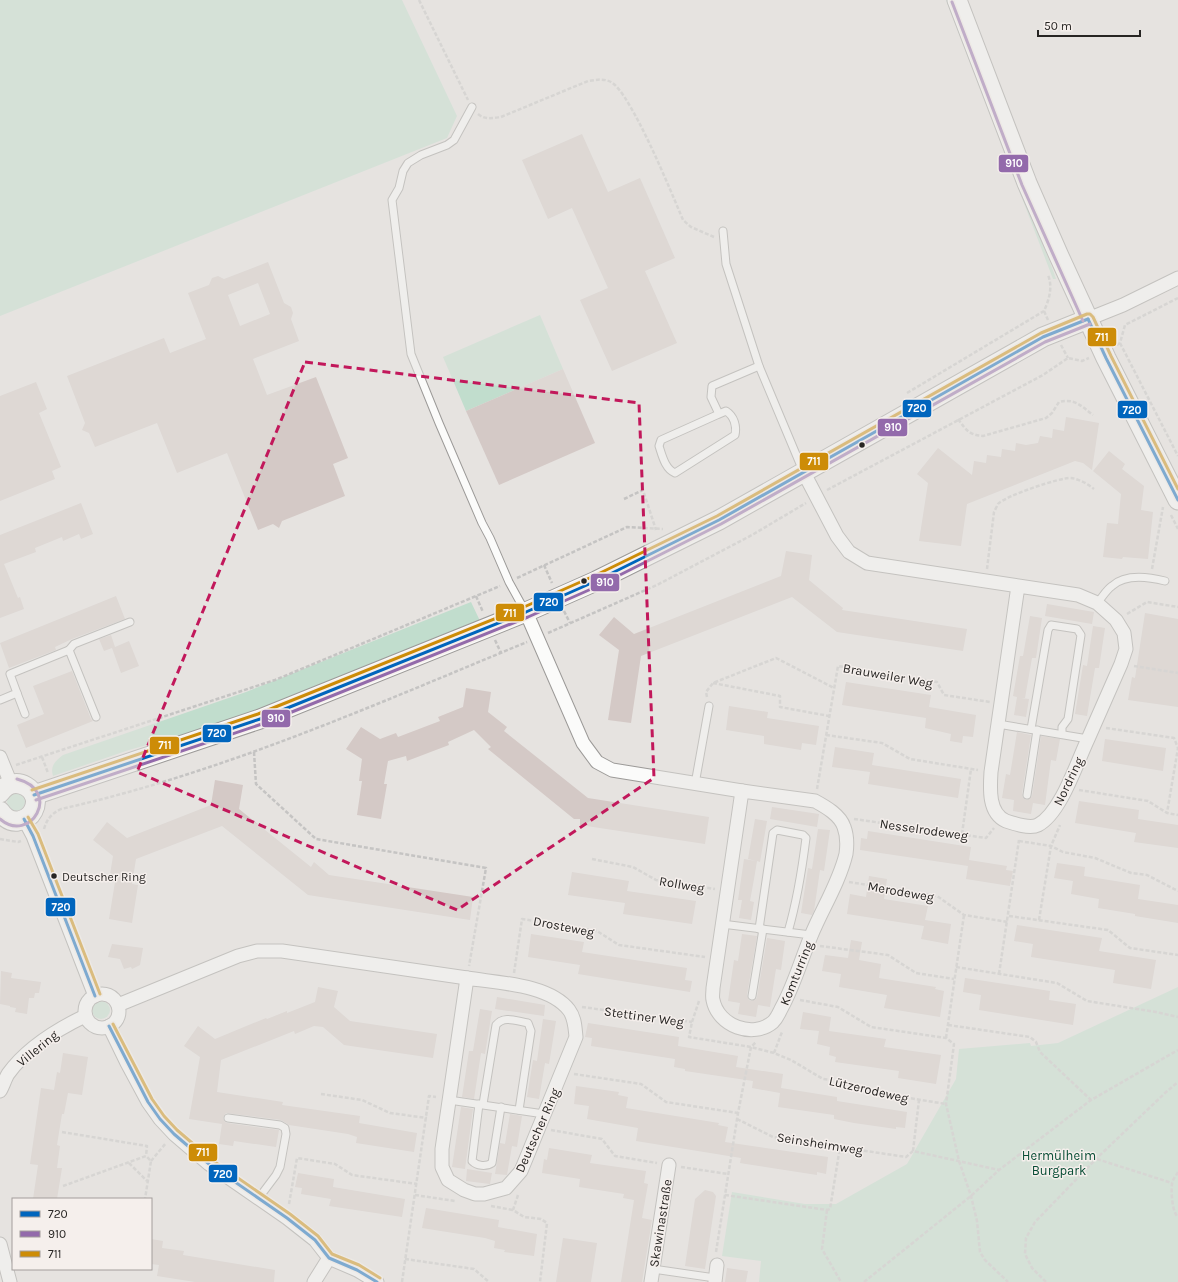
<svg xmlns="http://www.w3.org/2000/svg" width="1178" height="1282" viewBox="0 0 1178 1282" font-family="Karla,sans-serif">
<rect width="100%" height="100%" fill="#e6e3e0"/>
<g fill="#c1ddcd">
<polygon points="0,0 402,0 457,116 447,138 0,316"/>
<polygon points="946,0 950,0 1054,273 1056,279 1053,279 1040,245"/>
<polygon points="540,315 563,369 466,411 443,357"/>
<path d="M471,602L481,623L246,717L129,750L53,776C50,766 55,761 63,755L246,692Z"/>
<circle cx="16" cy="802" r="9"/>
<polygon points="1178,987 1178,1282 759,1282 761,1261 722,1256 732,1192 805,1204 836,1204 907,1164 956,1079 959,1049 1030,1043 1031,1046 1058,1043"/>
<circle cx="101" cy="1010" r="9"/>
</g>
<g fill="#d4c9c6" fill-rule="evenodd">
<polygon points="582,134 608,192 640,178 675,258 645,271 677,343 612,371 580,300 608,288 572,208 548,219 522,160"/>
<path d="M268,262L284,303L291,307L293,313L291,319L299,341L253,359L267,395L316,377L348,458L333,464L345,496L282,521L279,528L273,524L258,530L227,453L177,473L157,423L95,447L89,433L82,430L85,423L67,376L164,338L170,353L206,339L188,293L209,285L212,278L218,276L224,279ZM258,283L270,314L240,326L228,295Z"/>
<polygon points="563,369 595,443 499,485 466,411"/>
<polygon points="36,382 47,409 39,413 61,467 52,471 55,479 0,501 0,396"/>
<polygon points="1066,417 1099,423 1092,470 1083,463 1075,461 967,504 961,546 919,541 928,483 917,474 938,448 972,475 974,461 986,463 987,455 1001,457 1002,449 1015,451 1016,443 1026,445 1038,443 1040,436 1052,438 1053,429 1064,431"/>
<polygon points="1109,451 1125,464 1122,469 1144,486 1141,510 1153,512 1148,559 1123,557 1122,559 1103,557 1107,523 1118,524 1121,494 1093,471"/>
<polygon points="81,503 93,534 81,539 79,534 63,541 62,537 35,548 36,552 4,564 18,598 20,597 24,609 0,618 0,535"/>
<polygon points="786,551 812,555 809,580 843,608 842,610 967,629 963,651 837,632 792,597 641,656 631,723 608,720 619,650 599,635 614,617 634,634 781,576"/>
<polygon points="116,596 125,619 72,639 55,647 56,650 9,668 0,643"/>
<polygon points="1047,604 1094,612 1092,624 1045,616"/>
<polygon points="1145,613 1178,619 1178,707 1128,700 1132,677 1135,678"/>
<polygon points="1030,616 1042,618 1036,658 1032,658 1025,698 1021,698 1029,699 1026,717 1014,715 1017,697 1013,696 1020,656 1023,656"/>
<polygon points="1093,626 1105,628 1099,668 1095,668 1087,716 1075,714 1083,665 1087,666"/>
<polygon points="111,635 115,647 129,641 139,666 121,673 112,648 104,651 99,639"/>
<polygon points="72,671 91,719 93,721 26,748 17,725 44,714 33,686"/>
<polygon points="846,682 931,695 929,707 976,715 973,737 963,736 962,743 950,741 951,734 925,728 926,718 842,705"/>
<polygon points="466,688 491,692 488,712 507,727 504,731 588,798 709,817 705,844 580,825 580,819 574,819 488,749 491,747 474,730 448,742 449,745 407,761 406,756 388,761 384,784 387,784 381,819 357,815 362,781 359,781 362,759 346,749 361,727 380,739 396,733 398,737 440,721 438,717 463,707"/>
<polygon points="729,706 768,712 767,718 819,726 816,745 802,743 801,750 764,744 764,736 726,730"/>
<polygon points="1017,732 1031,735 1022,794 1023,797 1026,800 1029,799 1032,796 1041,736 1060,739 1056,761 1051,760 1045,805 1033,803 1031,814 1013,811 1014,800 1002,798 1006,774 1010,775"/>
<polygon points="1105,739 1166,748 1163,771 1102,761"/>
<polygon points="835,747 874,753 872,765 961,779 958,798 868,784 870,772 832,767"/>
<polygon points="215,780 243,785 239,809 311,867 314,862 329,875 473,897 470,920 308,895 222,826 136,859 132,884 138,885 132,923 109,919 115,882 109,881 113,856 93,840 107,822 127,838 211,805"/>
<polygon points="1079,801 1139,810 1138,819 1178,825 1178,848 1134,842 1136,833 1075,823"/>
<polygon points="772,807 819,814 817,827 770,819"/>
<polygon points="755,819 767,821 760,862 757,861 754,879 750,901 754,902 751,920 739,918 742,900 738,900 744,859 756,861 748,859"/>
<polygon points="818,829 830,830 824,871 820,870 814,911 812,915 801,913 808,868 812,869"/>
<polygon points="868,831 971,847 969,860 1007,866 1006,870 1013,871 1010,886 966,879 968,866 860,850 861,838 867,839"/>
<polygon points="1057,863 1085,867 1084,876 1140,885 1138,899 1178,905 1178,923 1135,916 1135,914 1098,908 1099,899 1071,894 1073,881 1054,878"/>
<polygon points="572,872 629,881 627,891 696,901 692,924 623,914 625,903 568,895"/>
<polygon points="869,876 887,879 884,899 928,906 925,920 951,924 948,944 921,939 924,926 847,914 850,894 866,897"/>
<polygon points="1017,925 1102,938 1099,951 1156,960 1151,989 1113,983 1115,970 1031,957 1033,944 1014,941"/>
<polygon points="531,934 584,942 582,952 687,968 685,980 692,981 690,992 578,974 580,965 528,957"/>
<polygon points="742,934 757,936 747,995 749,1000 752,1001 756,999 757,997 767,938 785,941 781,970 776,969 770,1007 758,1005 756,1017 738,1014 740,1003 728,1001 734,960 738,961"/>
<polygon points="851,940 862,942 859,960 881,964 879,978 936,987 935,989 944,991 940,1017 884,1008 887,995 839,987 841,974 822,971 825,955 848,958"/>
<polygon points="112,944 143,948 140,965 132,969 131,967 124,969 120,959 108,957"/>
<polygon points="1,971 12,973 11,978 41,982 39,993 35,993 34,998 29,998 27,1014 15,1012 16,1008 10,1007 10,1006 0,1004"/>
<polygon points="965,978 1050,991 1049,1000 1076,1004 1073,1025 979,1010 981,995 963,992"/>
<polygon points="318,987 338,991 334,1007 350,1021 437,1034 433,1058 344,1045 323,1027 314,1026 295,1034 294,1031 221,1060 217,1092 283,1102 282,1105 360,1116 359,1123 417,1133 414,1152 356,1143 357,1137 348,1134 289,1125 281,1120 226,1113 223,1118 225,1122 227,1123 279,1130 276,1147 234,1141 233,1146 219,1144 222,1124 189,1119 200,1057 184,1046 198,1026 215,1039 266,1018 267,1019 287,1011 287,1013 315,1002"/>
<polygon points="497,997 545,1005 544,1016 495,1009"/>
<polygon points="480,1009 492,1011 485,1054 481,1053 474,1099 462,1097 469,1051 473,1051"/>
<polygon points="803,1012 831,1017 829,1031 886,1039 884,1047 941,1055 936,1084 898,1078 899,1071 835,1062 836,1057 829,1055 830,1047 817,1044 819,1031 800,1029"/>
<polygon points="543,1019 556,1021 549,1064 545,1063 539,1099 527,1097 533,1060 537,1061"/>
<polygon points="588,1023 679,1037 678,1046 738,1056 736,1067 783,1074 781,1088 837,1097 837,1101 907,1112 905,1128 896,1127 896,1129 854,1123 834,1119 834,1115 778,1107 780,1093 752,1088 753,1081 685,1071 685,1069 674,1067 675,1059 591,1046 592,1038 585,1037"/>
<polygon points="63,1053 88,1057 82,1095 68,1093 64,1114 62,1114 57,1145 60,1146 57,1168 62,1168 57,1199 33,1199 38,1165 30,1164 41,1088 54,1090 57,1072 60,1073"/>
<polygon points="576,1086 619,1092 618,1095 628,1097 626,1108 719,1123 718,1125 728,1127 725,1142 828,1157 826,1174 817,1172 817,1175 746,1164 740,1163 741,1158 636,1141 638,1128 587,1119 589,1106 574,1104"/>
<polygon points="461,1107 473,1109 465,1169 452,1167"/>
<polygon points="510,1114 522,1116 517,1147 512,1146 507,1175 495,1174 500,1143 505,1144"/>
<polygon points="549,1148 592,1155 590,1163 646,1171 644,1183 648,1184 642,1218 652,1220 642,1282 621,1282 634,1200 623,1198 624,1194 579,1187 580,1179 542,1173 544,1159 547,1160"/>
<polygon points="467,1169 492,1173 490,1184 466,1181"/>
<polygon points="298,1173 334,1179 333,1187 405,1199 402,1217 329,1206 331,1199 301,1194 302,1188 295,1187"/>
<polygon points="705,1190 713,1192 716,1196 705,1269 685,1266 695,1199"/>
<polygon points="426,1208 499,1220 498,1227 537,1234 534,1256 504,1252 505,1250 494,1248 495,1241 485,1238 422,1228"/>
<polygon points="563,1238 597,1243 591,1282 556,1282"/>
<polygon points="151,1239 163,1241 162,1248 184,1251 183,1255 275,1270 274,1282 195,1282 157,1276 159,1265 151,1264"/>
<polygon points="727,1268 748,1271 746,1282 725,1282"/>
</g>
<g fill="none" stroke-linecap="round" stroke-linejoin="round">
<g stroke="#9c9a98" stroke-width="9">
<g id="lane">
<polyline points="472,107 454,140 447,145 421,155 408,163 403,171 399,188 392,200 411,354 439,423 482,523 490,538 509,582 525,611"/>
<polyline points="723,231 726,264 759,366 803,471"/>
<path d="M719,414L661,440L659,446C662,455 665,469 675,473L735,435C737,426 734,416 726,411L719,414L711,397L712,386L759,366"/>
<path d="M1097,603C1102,598 1106,590 1112,586C1125,574 1149,577 1165,581"/>
<polyline points="69,650 74,644 130,622"/>
<polyline points="17,693 25,714"/>
<polyline points="0,700 17,693 10,674 69,650 96,717"/>
<polyline points="998,724 1088,739"/>
<polyline points="1031,729 1048,630 1051,625 1077,629 1081,635 1068,719 1062,727 1062,734"/>
<polyline points="695,784 709,706"/>
<polyline points="1027,795 1037,730"/>
<polyline points="722,924 811,935"/>
<path d="M759,929L773,833L777,830L803,835L806,838C802,870 797,901 788,932"/>
<polyline points="752,996 763,929"/>
<polyline points="449,1100 544,1114"/>
<path d="M479,1104L472,1161C477,1166 486,1167 492,1163L501,1107"/>
<path d="M483,1104L496,1025C504,1015 516,1021 528,1023L531,1031L519,1110"/>
<polyline points="228,1118 280,1125 285,1128 286,1134 280,1167 276,1175 258,1199"/>
<polyline points="653,1269 715,1278"/>
</g>
</g>
<g stroke="#9c9a98" stroke-width="15">
<g id="street">
<polyline points="1088,319 1123,305 1178,278"/>
<path d="M804,473L837,536L849,552L867,563L1078,595L1097,603L1116,620L1124,633L1126,649L1121,664C1110,689 1099,714 1088,739C1077,762 1061,813 1038,825C1030,829 1015,824 1006,821C988,813 990,788 991,772L1018,586"/>
<polyline points="526,612 583,743 597,762 612,770 742,791"/>
<polyline points="0,757 11,784"/>
<path d="M742,791L815,801C826,807 840,815 844,827C847,835 847,847 846,854C839,883 822,909 811,936C801,960 794,986 781,1009C779,1013 777,1018 773,1022C753,1039 718,1026 713,1000C712,997 713,992 713,988Z"/>
<polyline points="24,819 33,836 95,996"/>
<path d="M467,978C497,983 549,984 569,1010C575,1018 575,1028 576,1037L521,1171L506,1188L484,1194H475L464,1190L448,1180L442,1167V1149Z"/>
<circle cx="102" cy="1011" r="17"/>
<polyline points="118,1005 238,956 257,951 282,951 467,978"/>
<polyline points="109,1026 127,1063 148,1102 160,1119 174,1134 209,1164 287,1218 315,1240 329,1258 357,1270 377,1282"/>
<path d="M0,1091C3,1086 5,1079 8,1074C26,1049 58,1029 85,1016"/>
<polyline points="0,1244 10,1282"/>
<polyline points="314,1282 329,1258"/>
<polyline points="651,1282 669,1165"/>
<polyline points="715,1282 717,1265"/>
</g>
</g>
<g stroke="#9c9a98" stroke-width="21">
<g id="secondary">
<polyline points="957,0 1027,183 1059,256 1106,358 1178,500"/>
<path d="M0,793C14,772 44,790 33,811C30,817 24,820 18,821C10,822 4,817 0,811"/>
<polyline points="34,795 260,719 526,612 596,581 719,520 1043,337 1088,319"/>
</g>
</g>
<g stroke="#c5c4c3" stroke-width="2.5" stroke-dasharray="4 2" stroke-linecap="butt">
<polyline points="419,0 468,100"/>
<path d="M478,114C485,120 493,118 501,117L588,81C596,80 603,78 611,82C631,93 672,194 683,220L691,227L714,237"/>
<polyline points="1044,311 1048,320"/>
<polyline points="1120,343 1178,456"/>
<polyline points="1061,345 1068,358"/>
<polyline points="1117,345 1120,343 1125,325 1178,298"/>
<path d="M907,393L1044,311C1049,300 1053,287 1048,275"/>
<path d="M958,419C966,430 969,435 983,436L1046,418L1052,413L1059,402C1075,398 1081,406 1093,415"/>
<polyline points="827,490 1043,375 1068,358 1082,361 1089,358"/>
<polyline points="624,499 643,490 656,530"/>
<polyline points="1171,515 1178,529"/>
<polyline points="544,565 552,583"/>
<path d="M987,569L994,512C995,510 997,506 998,504C1005,496 1061,477 1071,478C1079,479 1088,484 1094,489"/>
<polyline points="1152,569 1163,507"/>
<polyline points="517,578 627,527 663,529"/>
<polyline points="476,596 483,612"/>
<polyline points="564,611 570,623"/>
<polyline points="1127,614 1147,602 1178,607"/>
<polyline points="548,633 657,585 752,535 806,503"/>
<polyline points="495,640 501,653"/>
<polyline points="1134,666 1178,673"/>
<polyline points="713,683 780,696 780,707 829,716"/>
<polyline points="707,697 706,692 713,683 776,658 834,688"/>
<polyline points="1106,728 1174,738 1178,748 1167,813"/>
<polyline points="826,735 882,743 910,759 978,770"/>
<polyline points="254,752 256,784 316,839 486,868 469,966"/>
<polyline points="42,757 48,773"/>
<polyline points="16,765 275,680 500,586"/>
<polyline points="817,789 838,666 937,682 944,695 990,702"/>
<polyline points="1079,790 1148,801 1167,813 1178,815"/>
<polyline points="854,819 986,838 994,828"/>
<path d="M44,829C47,819 51,814 61,809C222,773 374,705 527,642"/>
<polyline points="962,834 971,769"/>
<polyline points="0,839 18,842 21,841"/>
<polyline points="1019,841 1051,846 1063,852 1095,858 1131,873 1147,875 1178,891"/>
<polyline points="592,859 633,867 656,880 715,889"/>
<polyline points="849,882 937,896 964,915 1008,922"/>
<polyline points="1009,916 1108,930 1130,948 1178,955"/>
<polyline points="1039,920 1051,846 1060,825"/>
<polyline points="820,946 888,955 916,973 954,979"/>
<polyline points="956,967 1057,983 1087,1001 1156,1012 1178,1017"/>
<polyline points="514,973 522,919 597,931 619,945 705,957"/>
<polyline points="999,974 1019,840"/>
<polyline points="800,1000 838,1007 871,1027 946,1038 954,1044 946,1104 959,1161 971,1196 977,1221 980,1252 985,1260 1008,1282"/>
<polyline points="699,1001 692,1022 689,1037 751,1047 774,1053 791,1060 823,1079 846,1082 878,1093 946,1104"/>
<polyline points="582,1007 692,1022"/>
<polyline points="948,1025 1030,1037 1036,1042 1040,1052 1091,1100"/>
<polyline points="946,1038 964,915"/>
<polyline points="774,1053 782,1032"/>
<polyline points="574,1074 641,1084 666,1102 738,1113"/>
<polyline points="321,1094 362,1100 390,1113 427,1118"/>
<polyline points="737,1119 773,1137 906,1157 913,1151 999,1170"/>
<polyline points="551,1130 602,1139 615,1156 657,1163"/>
<polyline points="62,1132 147,1146 146,1156"/>
<polyline points="913,1151 919,1100"/>
<polyline points="1020,1154 1078,1153 1172,1183"/>
<polyline points="151,1161 166,1143"/>
<polyline points="129,1163 147,1181"/>
<polyline points="681,1167 728,1174"/>
<path d="M1178,1172C1176,1176 1172,1180 1172,1184C1171,1192 1172,1212 1178,1217"/>
<polyline points="63,1186 146,1156 151,1161 145,1199"/>
<polyline points="415,1195 455,1201"/>
<polyline points="518,1195 513,1210 524,1217 541,1219 547,1223 540,1282"/>
<polyline points="725,1195 827,1210 830,1209 840,1147"/>
<polyline points="289,1204 297,1158 335,1164 352,1175 417,1184"/>
<polyline points="491,1206 513,1210"/>
<polyline points="827,1210 822,1249 841,1282"/>
<polyline points="716,1252 738,1113 751,1047 756,1042"/>
<polyline points="405,1259 474,1269 489,1282"/>
<polyline points="402,1282 429,1096 436,1097"/>
<polyline points="864,1282 971,1196 999,1170 1091,1100 1178,1050"/>
<polyline points="1046,1282 1032,1268 1025,1254 1026,1238 1035,1222 1096,1159 1165,1093 1178,1082"/>
</g>
<use href="#lane" stroke="#fbfbfa" stroke-width="7"/>
<use href="#street" stroke="#fbfbfa" stroke-width="13"/>
<use href="#secondary" stroke="#fbfbfa" stroke-width="19"/>
<g stroke="#f5efec" stroke-width="6">
<g id="bus-1">
<polyline points="1088,319 1106,358 1178,500"/>
<polyline points="34,795 260,719 526,612 596,581 719,520 1043,337 1088,319"/>
<polyline points="24,819 33,836 95,996"/>
<polyline points="109,1026 148,1102 160,1119 174,1134 209,1164 287,1218 315,1240 329,1258 357,1270 377,1282"/>
</g>
</g>
<g stroke="#f5efec" stroke-width="6">
<g id="bus-2">
<polyline points="952,2 1022,185 1083,321"/>
<polyline points="36,800 262,724 528,617 598,586 721,524 1045,342 1090,324"/>
<path d="M0,819C30,845 63,791 17,779"/>
</g>
</g>
<g stroke="#f5efec" stroke-width="6">
<g id="bus-3">
<polyline points="32,790 258,714 524,607 594,576 717,516 1041,333 1087,314 1090,314 1093,317 1111,356 1178,489"/>
<polyline points="28,817 38,834 100,994"/>
<polyline points="113,1024 152,1099 164,1116 177,1130 212,1160 290,1214 318,1236 332,1254 359,1265 380,1278"/>
</g>
</g>
<use href="#bus-1" stroke="#0065bd" stroke-width="3"/>
<use href="#bus-2" stroke="#936aab" stroke-width="3"/>
<use href="#bus-3" stroke="#cd8c07" stroke-width="3"/>
</g>
<path d="M0 0H1178V1282H0ZM305,362L639,403L654,778L457,910L137,772Z" fill="#e6e3e0" fill-opacity=".55" fill-rule="evenodd"/>
<path fill="none" stroke="#c2185b" stroke-width="3" stroke-dasharray="8 5" stroke-linejoin="round" d="M305,362L639,403L654,778L457,910L137,772Z"/>
<g fill="#272523" stroke="#f5efec" stroke-width="1.5">
<circle cx="862" cy="445" r="3.5"/>
<circle cx="584" cy="581" r="3.5"/>
<circle cx="54" cy="876" r="3.5"/>
</g>
<g text-anchor="middle" stroke-width="3" stroke-linejoin="round" paint-order="stroke">
<g font-size="12" fill="#272523" stroke="#f5efec" text-anchor="start">
<text x="62" y="881">Deutscher Ring</text>
</g>
<g font-size="13" fill="#272523" stroke="#f5efec">
<text transform="translate(888 675) rotate(10)" y="5">Brauweiler Weg</text>
<text transform="translate(1068 781) rotate(-64)" y="5">Nordring</text>
<text transform="translate(924 829) rotate(8)" y="5">Nesselrodeweg</text>
<text transform="translate(682 884) rotate(10)" y="5">Rollweg</text>
<text transform="translate(901 891) rotate(10)" y="5">Merodeweg</text>
<text transform="translate(564 926) rotate(11)" y="5">Drosteweg</text>
<text transform="translate(796 973) rotate(-68)" y="5">Komturring</text>
<text transform="translate(644 1016) rotate(8)" y="5">Stettiner Weg</text>
<text transform="translate(37 1048) rotate(-39)" y="5">Villering</text>
<text transform="translate(869 1089) rotate(13)" y="5">Lützerodeweg</text>
<text transform="translate(537 1130) rotate(-66)" y="5">Deutscher Ring</text>
<text transform="translate(820 1143) rotate(9)" y="5">Seinsheimweg</text>
<text transform="translate(660 1223) rotate(-81)" y="5">Skawinastraße</text>
</g>
<g font-size="13" fill="#064c34" stroke="#f5efec">
<text x="1059" y="1160">Hermülheim<tspan x="1059" dy="15">Burgpark</tspan></text>
</g>
</g>
<g stroke="#f5efec" stroke-width="1.5">
<rect x="998" y="154" width="31" height="19" rx="4" fill="#936aab"/>
<rect x="1087" y="327" width="30" height="20" rx="4" fill="#cd8c07"/>
<rect x="902" y="399" width="30" height="19" rx="4" fill="#0065bd"/>
<rect x="1117" y="400" width="31" height="19" rx="4" fill="#0065bd"/>
<rect x="877" y="418" width="31" height="19" rx="4" fill="#936aab"/>
<rect x="799" y="452" width="30" height="19" rx="4" fill="#cd8c07"/>
<rect x="590" y="573" width="30" height="19" rx="4" fill="#936aab"/>
<rect x="533" y="592" width="31" height="20" rx="4" fill="#0065bd"/>
<rect x="495" y="603" width="30" height="19" rx="4" fill="#cd8c07"/>
<rect x="261" y="709" width="30" height="19" rx="4" fill="#936aab"/>
<rect x="202" y="724" width="30" height="19" rx="4" fill="#0065bd"/>
<rect x="149" y="736" width="31" height="19" rx="4" fill="#cd8c07"/>
<rect x="45" y="897" width="31" height="20" rx="4" fill="#0065bd"/>
<rect x="188" y="1143" width="30" height="19" rx="4" fill="#cd8c07"/>
<rect x="208" y="1164" width="30" height="19" rx="4" fill="#0065bd"/>
</g>
<g font-size="11" text-anchor="middle" font-weight="bold" fill="#fff">
<text x="1014" y="167">910</text>
<text x="1102" y="341">711</text>
<text x="917" y="412">720</text>
<text x="1132" y="414">720</text>
<text x="893" y="431">910</text>
<text x="814" y="465">711</text>
<text x="605" y="586">910</text>
<text x="549" y="606">720</text>
<text x="510" y="617">711</text>
<text x="276" y="722">910</text>
<text x="217" y="737">720</text>
<text x="165" y="749">711</text>
<text x="61" y="911">720</text>
<text x="203" y="1156">711</text>
<text x="223" y="1178">720</text>
</g>
<rect x="12" y="1198" width="140" height="72" fill="#f5efec" stroke="#a39e9c"/>
<rect x="20" y="1211" width="20" height="6" fill="#0065bd" stroke="#a39e9c"/>
<text x="48" y="1218" font-size="12" fill="#272523">720</text>
<rect x="20" y="1231" width="20" height="6" fill="#936aab" stroke="#a39e9c"/>
<text x="48" y="1238" font-size="12" fill="#272523">910</text>
<rect x="20" y="1251" width="20" height="6" fill="#cd8c07" stroke="#a39e9c"/>
<text x="48" y="1258" font-size="12" fill="#272523">711</text>
<path d="M1038 30v6h102v-6" fill="none" stroke="#272523" stroke-width="2"/>
<text x="1044" y="30" font-size="12" fill="#272523" stroke="#f5efec" stroke-width="3" paint-order="stroke">50 m</text>
</svg>
